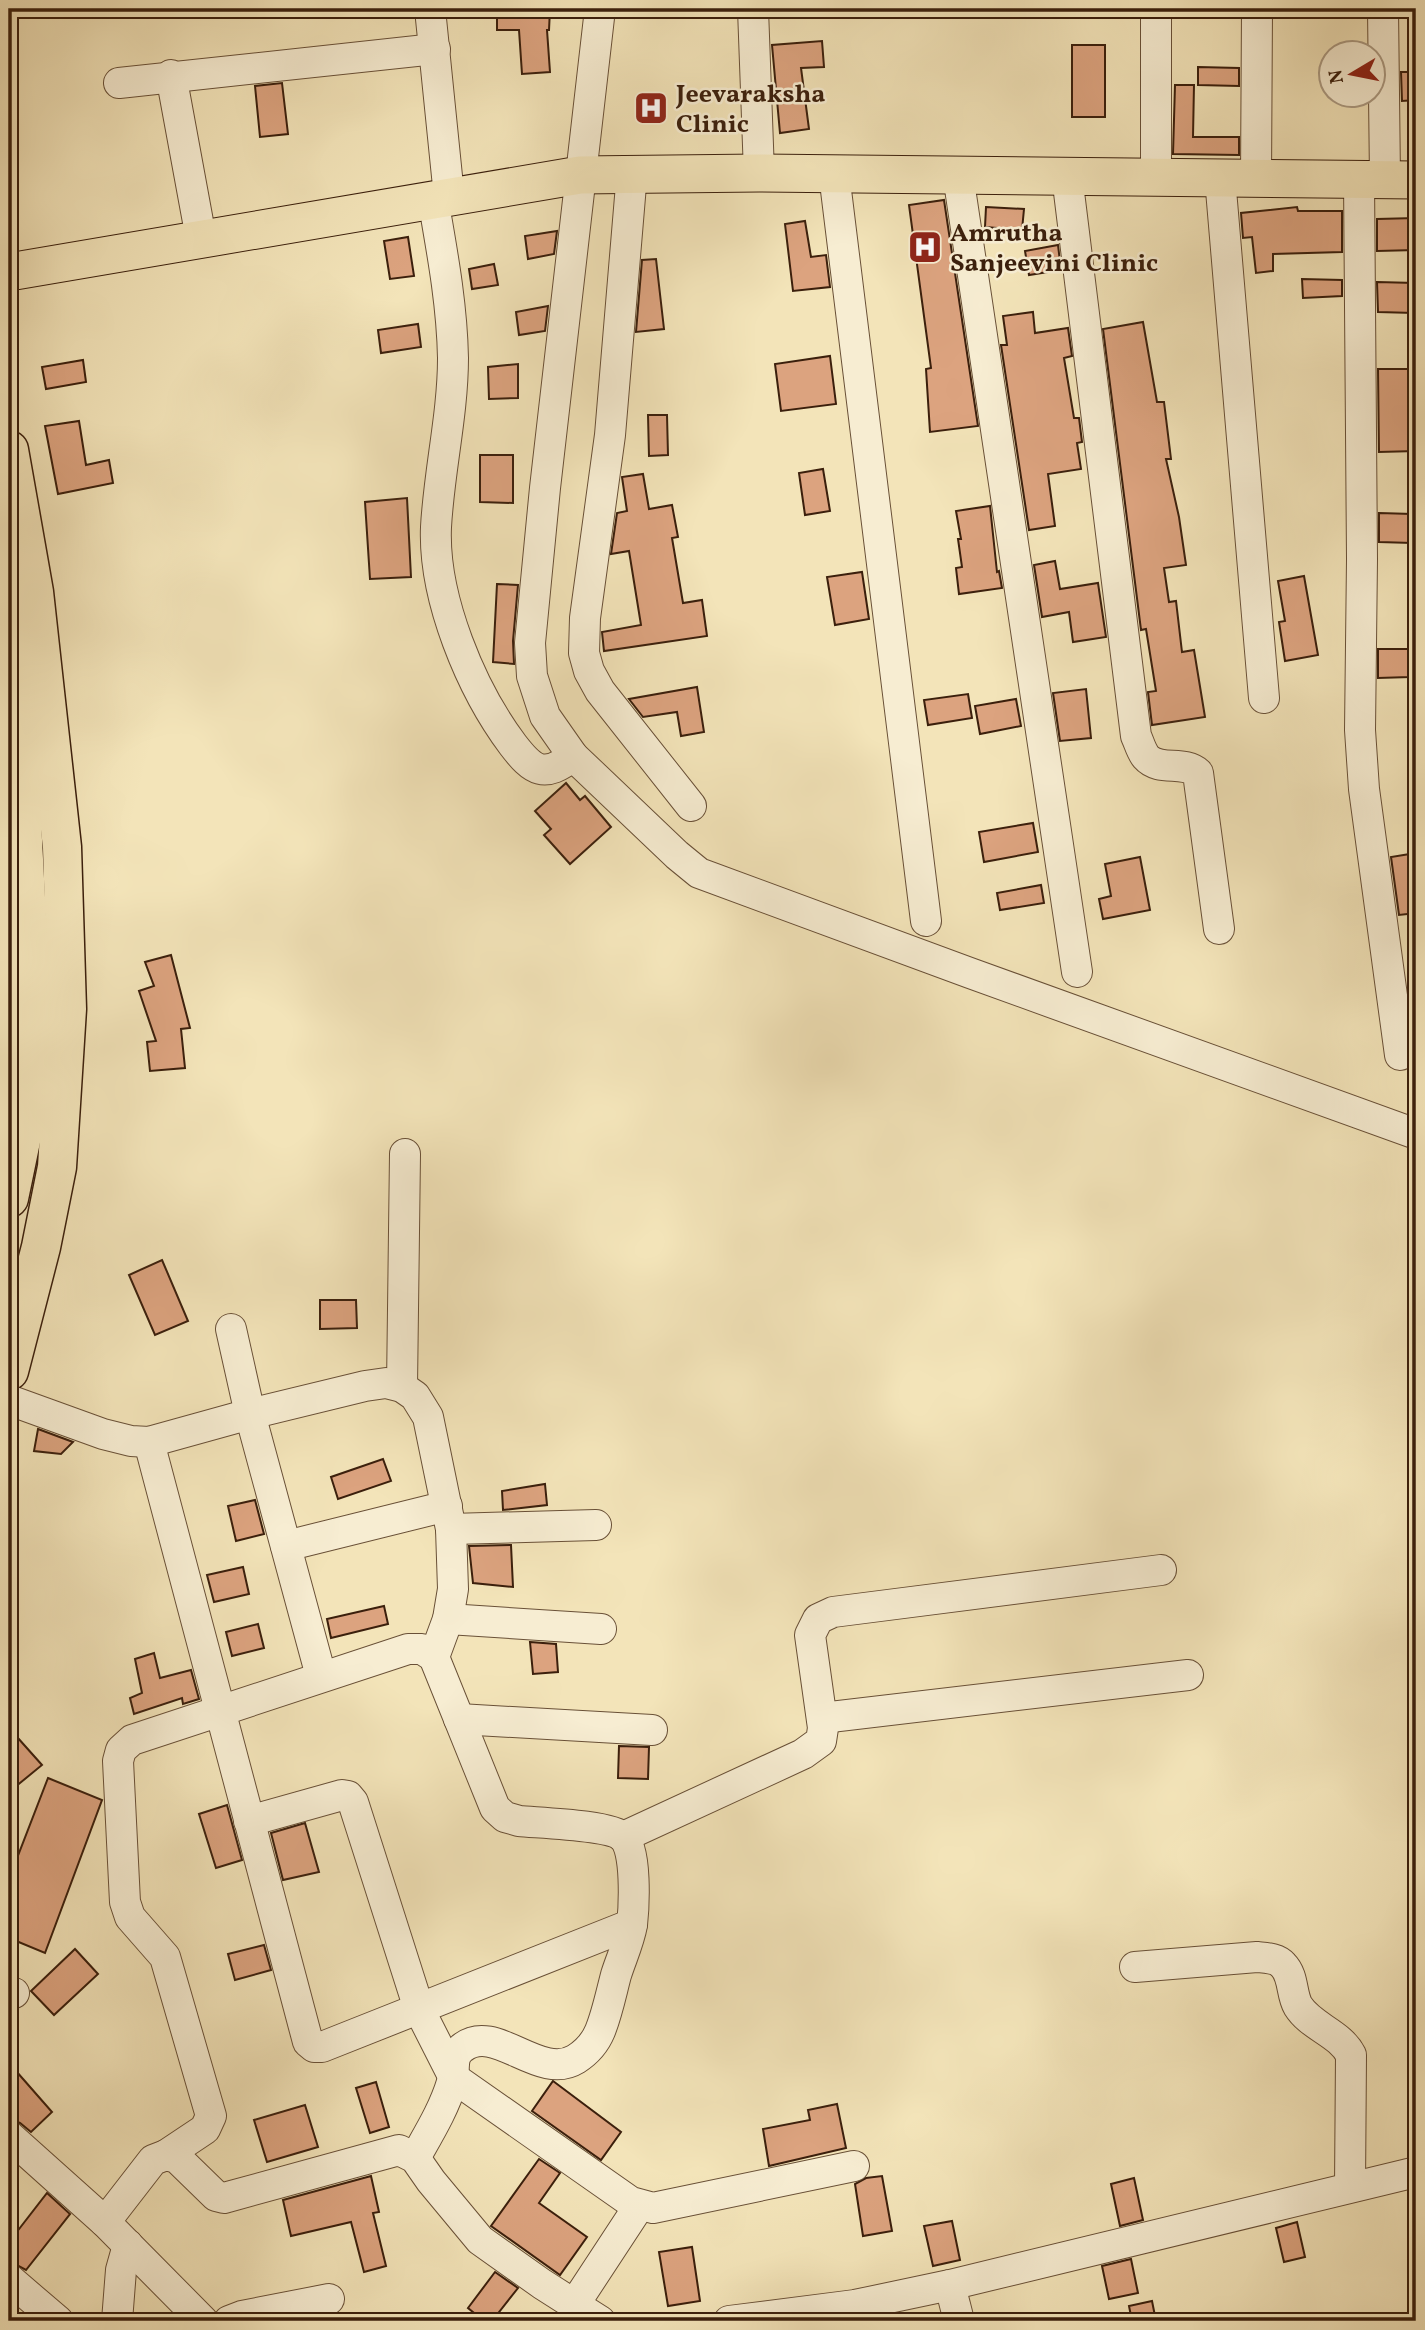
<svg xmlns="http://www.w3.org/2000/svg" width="1425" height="2330" viewBox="0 0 1425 2330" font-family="Vollkorn,serif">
<rect width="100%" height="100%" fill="#f3e4b9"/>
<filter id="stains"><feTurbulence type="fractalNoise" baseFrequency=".00286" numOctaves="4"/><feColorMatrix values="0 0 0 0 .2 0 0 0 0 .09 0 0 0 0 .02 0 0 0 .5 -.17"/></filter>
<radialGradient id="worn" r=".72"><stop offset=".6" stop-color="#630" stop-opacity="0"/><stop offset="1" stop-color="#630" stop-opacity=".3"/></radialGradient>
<g fill="#dca37f" stroke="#3b1f0c" stroke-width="2">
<polygon points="497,9 550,9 549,30 547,30 550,72 522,74 519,30 497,30"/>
<polygon points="822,41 824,67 801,68 809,129 780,133 772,45"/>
<rect x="1072" y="45" width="33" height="72"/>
<polygon points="1198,67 1239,68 1239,86 1198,85"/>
<polygon points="1401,72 1416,72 1416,100 1402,101"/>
<polygon points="282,83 288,134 260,137 255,86"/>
<polygon points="1175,85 1194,85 1193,137 1239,137 1239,155 1173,154"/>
<polygon points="944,200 978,426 930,432 926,369 931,368 909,205"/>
<polygon points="986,207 1024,209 1022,230 985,227"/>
<polygon points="1297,207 1298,211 1342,211 1342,252 1273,254 1273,271 1256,273 1252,237 1243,238 1241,213"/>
<polygon points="1416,218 1416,250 1377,251 1377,219"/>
<polygon points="805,221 811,257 826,255 830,287 793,291 785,224"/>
<polygon points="557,231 554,254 528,259 525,236"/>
<polygon points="408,237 414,276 390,279 384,241"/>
<polygon points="1058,245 1061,270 1029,275 1025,251"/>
<polygon points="656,259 664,329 636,332 642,260"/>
<polygon points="494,264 498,285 472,289 469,269"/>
<polygon points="1302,279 1342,280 1342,296 1303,298"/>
<polygon points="1377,282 1415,283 1414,313 1378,312"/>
<polygon points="548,306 545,331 519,335 516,312"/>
<polygon points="1033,312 1035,333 1068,328 1072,356 1064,358 1074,418 1079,418 1082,442 1077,443 1081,469 1048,474 1055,526 1029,530 1001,345 1007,345 1003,316"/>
<polygon points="1143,322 1157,402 1164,402 1171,459 1166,459 1179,517 1186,565 1164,568 1169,602 1176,601 1182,652 1194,650 1205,717 1152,725 1148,692 1156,691 1146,629 1141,630 1103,329"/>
<polygon points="418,324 421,347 381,353 378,330"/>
<polygon points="830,356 836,404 781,411 775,364"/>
<polygon points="83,360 86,382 46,389 42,367"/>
<polygon points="518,364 518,398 489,399 488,367"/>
<polygon points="1378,369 1412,369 1412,424 1416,423 1416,451 1379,452"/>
<polygon points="648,415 667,415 668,455 649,456"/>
<polygon points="79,421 86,465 109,460 113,483 58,494 45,426"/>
<polygon points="480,455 513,455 513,503 480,502"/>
<polygon points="823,469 830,511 805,515 799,473"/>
<polygon points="643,474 649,509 672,505 678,537 672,538 683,603 702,600 707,636 604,651 602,632 641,625 629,551 611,554 617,513 627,511 622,477"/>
<polygon points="407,498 411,577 370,579 365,502"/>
<polygon points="990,506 997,572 999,571 1002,588 959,594 956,568 962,567 958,539 961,539 956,511"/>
<polygon points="1379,513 1412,514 1412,543 1379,542"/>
<polygon points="1055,561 1060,589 1098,583 1106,637 1073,642 1069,612 1042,617 1034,565"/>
<polygon points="862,572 869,619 835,625 827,577"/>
<polygon points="1304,576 1318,655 1285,661 1279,622 1285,621 1278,581"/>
<polygon points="497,584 518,585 513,641 514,664 493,662"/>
<polygon points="1378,649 1410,649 1410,677 1378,678"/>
<polygon points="697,687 704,732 681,736 677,712 643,717 629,699"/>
<polygon points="1086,689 1091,738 1060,741 1053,693"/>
<polygon points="968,694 972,718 928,725 924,700"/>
<polygon points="1016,699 1021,726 980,734 975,706"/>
<polygon points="566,783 580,800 585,796 611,827 570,864 544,835 551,829 535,811"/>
<polygon points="1033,823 1038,852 984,862 979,832"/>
<polygon points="1416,853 1416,913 1399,915 1391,857"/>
<polygon points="1140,857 1150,910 1103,919 1099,899 1111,896 1105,864"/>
<polygon points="1041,885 1044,903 1000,910 997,893"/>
<polygon points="171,955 190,1028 181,1029 185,1068 150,1071 147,1042 156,1041 139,991 154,986 145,962"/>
<polygon points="162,1260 188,1321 155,1335 129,1275"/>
<polygon points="320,1300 356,1300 357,1328 320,1329"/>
<polygon points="38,1429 73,1442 61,1454 34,1451"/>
<polygon points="383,1459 391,1481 338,1499 331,1477"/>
<polygon points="545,1484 547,1505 503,1510 502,1491"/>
<polygon points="255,1500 264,1534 236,1541 228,1506"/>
<polygon points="511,1545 513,1587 473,1583 469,1546"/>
<polygon points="243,1567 249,1594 214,1602 207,1575"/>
<polygon points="384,1606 388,1624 331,1638 327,1619"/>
<polygon points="258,1624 264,1648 232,1656 226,1632"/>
<polygon points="530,1642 556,1644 558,1672 533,1674"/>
<polygon points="154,1653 160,1678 191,1670 199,1699 183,1704 182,1698 134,1714 130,1698 142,1693 135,1659"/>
<polygon points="9,1728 42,1765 9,1792"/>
<polygon points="619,1746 649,1747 648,1779 618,1778"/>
<polygon points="48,1778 102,1800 45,1953 9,1938 9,1879"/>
<polygon points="227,1805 242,1860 216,1868 199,1814"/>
<polygon points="305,1823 319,1872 283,1880 271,1833"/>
<polygon points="264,1945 271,1970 235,1980 228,1954"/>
<polygon points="75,1949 98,1974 54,2015 31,1991"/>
<polygon points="9,2063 52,2112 31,2132 20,2123 9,2119"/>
<polygon points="553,2081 621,2132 601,2160 532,2111"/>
<polygon points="376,2082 389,2127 370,2133 356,2088"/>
<polygon points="837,2104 846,2148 769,2166 763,2129 810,2120 808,2110"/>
<polygon points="305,2105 318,2147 267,2162 254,2120"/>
<polygon points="539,2159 560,2173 539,2203 587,2237 560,2275 491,2226"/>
<polygon points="371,2176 379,2212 373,2213 386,2266 364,2272 351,2222 291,2236 283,2200"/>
<polygon points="882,2176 892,2231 863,2236 855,2184 866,2178"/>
<polygon points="1134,2178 1143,2220 1120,2226 1111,2184"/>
<polygon points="47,2193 70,2214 26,2270 9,2261 9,2242"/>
<polygon points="952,2221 960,2260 933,2266 924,2226"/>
<polygon points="1297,2222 1305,2257 1284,2262 1276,2228"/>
<polygon points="692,2247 700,2301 668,2306 659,2252"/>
<polygon points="1131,2259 1138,2293 1109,2299 1102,2266"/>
<polygon points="495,2272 518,2288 492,2321 484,2321 468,2308"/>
<polygon points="1152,2301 1156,2321 1132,2321 1129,2306"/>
</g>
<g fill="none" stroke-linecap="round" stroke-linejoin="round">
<g stroke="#695037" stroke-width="32">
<g id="minor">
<polyline points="430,9 449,196"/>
<polyline points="600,9 545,488 530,643 532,676 545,716 573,756 677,855 699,873 970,973 1416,1134"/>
<polyline points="753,9 759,173"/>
<polyline points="1383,9 1385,179"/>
<polyline points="171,75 201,238"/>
<polyline points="119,83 435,49"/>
<polyline points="632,173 610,435 585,618 584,653 589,671 600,691 691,806"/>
<polyline points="834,174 926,921"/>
<polyline points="958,175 1077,972"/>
<path d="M1067,176L1136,736C1139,742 1141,751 1146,757C1159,772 1184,760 1198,773L1219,929"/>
<polyline points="1156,177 1156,9"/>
<polyline points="1220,178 1264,698"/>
<polyline points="1256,178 1257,9"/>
<polyline points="1359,179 1362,559 1360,730 1364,789 1400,1055"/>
<path d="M433,199C442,251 452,304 453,358C453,414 439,471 436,527C433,598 471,689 513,745C533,771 544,779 573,756"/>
<polyline points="231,1329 250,1414 321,1676"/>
<polyline points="402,1387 405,1154"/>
<polyline points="9,1400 103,1434 131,1441 149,1442 250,1414 365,1386 386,1383 402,1387 415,1396 428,1417 451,1529 453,1589 448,1619 434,1657"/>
<polyline points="149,1442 308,2042 314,2047 322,2047 632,1924"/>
<polyline points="451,1529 596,1525"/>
<polyline points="286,1546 447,1506"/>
<polyline points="448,1619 601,1629"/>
<polyline points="822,1718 1188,1675"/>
<polyline points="459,1719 652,1730"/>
<polyline points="249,1821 342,1795 348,1796 353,1802 419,2009 454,2078 631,2202 653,2208 854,2166"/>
<polyline points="623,1837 803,1754 821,1741 823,1728 810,1635 818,1619 833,1612 1161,1570"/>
<path d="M1135,1967L1257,1957C1266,1958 1277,1958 1283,1965C1294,1976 1291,1994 1298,2006C1311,2027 1340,2033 1351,2055L1350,2187"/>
<polyline points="9,1991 14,1993"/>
<polyline points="9,2136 105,2222 203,2321"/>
<path d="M166,2155L205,2129L211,2116L165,1957L130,1917L125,1902L118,1761L121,1750L132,1740L408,1649H422L434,1657L495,1808L505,1817L519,1821C539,1823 610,1825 623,1837C637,1849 634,1907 632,1925C629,1942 621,1959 616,1975C611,1994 607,2014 600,2031C595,2043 587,2052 576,2059C539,2082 495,2021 462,2048C450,2057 456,2070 452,2082C444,2109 429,2133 415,2158"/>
<polyline points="105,2222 153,2160 166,2155 177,2158 216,2196 224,2198 399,2150 415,2158 431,2181 480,2240 542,2284 600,2321"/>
<polyline points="9,2279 58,2321"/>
<polyline points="950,2285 959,2321"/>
<polyline points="574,2305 639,2206"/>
<polyline points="117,2321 121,2270 128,2245"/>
<polyline points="229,2321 242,2316 329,2299"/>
<polyline points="729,2321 855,2305 950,2285 1416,2172"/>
</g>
</g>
<g stroke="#3b1f0c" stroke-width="39">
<polyline id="major" points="9,272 580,175 759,173 1416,180"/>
</g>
<g stroke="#3b1f0c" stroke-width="41">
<g id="highway">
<polyline points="9,450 34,592 62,847 67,1009 57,1167 41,1247 9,1371"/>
<polyline points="9,627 14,668 34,1051 24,1126 9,1198"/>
</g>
</g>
<use href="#minor" stroke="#f7edd2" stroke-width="30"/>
<use href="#major" stroke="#f3e4b9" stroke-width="37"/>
<use href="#highway" stroke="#f3e4b9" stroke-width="38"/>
</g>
<defs>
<g id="hospital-square" transform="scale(1.75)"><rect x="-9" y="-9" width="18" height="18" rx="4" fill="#8f2418" stroke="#f7edd2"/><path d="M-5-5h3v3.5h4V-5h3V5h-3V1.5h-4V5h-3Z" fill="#fff"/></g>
</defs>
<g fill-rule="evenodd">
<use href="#hospital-square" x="651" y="108"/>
<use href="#hospital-square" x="925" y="247"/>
</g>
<g text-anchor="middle" stroke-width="5" stroke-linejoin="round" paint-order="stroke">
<g font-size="26" font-weight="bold" fill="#3b1f0c" stroke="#f7edd2" text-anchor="start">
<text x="676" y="102">Jeevaraksha<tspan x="676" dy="30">Clinic</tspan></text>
<text x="950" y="241">Amrutha<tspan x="950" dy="30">Sanjeevini Clinic</tspan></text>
</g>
</g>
<rect width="1425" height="2330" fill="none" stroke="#f3e4b9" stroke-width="35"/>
<rect x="10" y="10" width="1404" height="2309" fill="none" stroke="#3b1f0c" stroke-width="3.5"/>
<rect x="18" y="18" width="1390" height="2295" fill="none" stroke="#3b1f0c" stroke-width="2"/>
<g transform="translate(1352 74) rotate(260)"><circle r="33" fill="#f7edd2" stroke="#ac9b83" stroke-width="2"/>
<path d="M0-5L12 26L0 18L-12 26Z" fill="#8f2418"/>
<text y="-10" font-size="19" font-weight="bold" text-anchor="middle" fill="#3b1f0c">N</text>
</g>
<rect width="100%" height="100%" filter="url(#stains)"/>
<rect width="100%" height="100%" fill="url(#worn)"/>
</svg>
